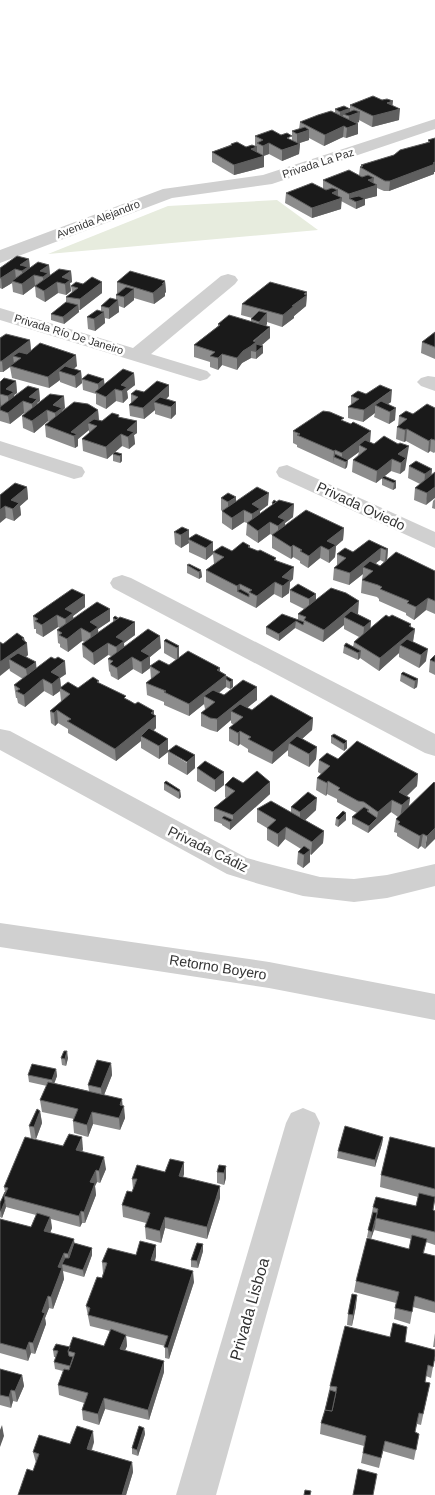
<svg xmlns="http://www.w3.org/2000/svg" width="435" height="1495" viewBox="0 0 435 1495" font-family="Helvetica,sans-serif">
<rect width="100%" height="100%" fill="#fff"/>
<polygon fill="#e7ecde" points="277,200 318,230 48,254 168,206"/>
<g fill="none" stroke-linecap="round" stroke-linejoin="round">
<g fill="#d0d0d0" fill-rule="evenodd">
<polygon points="435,119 435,129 272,184 172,198 0,263 0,250 163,189 263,175"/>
<polygon points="228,274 235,276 238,280 235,284 151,354 207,371 211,375 207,379 200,381 0,320 0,308 133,348 221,276"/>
<polygon points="428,376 435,377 435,391 421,386 417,382 421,378"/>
<polygon points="0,441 82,467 85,472 82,477 74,479 0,455"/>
<polygon points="287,465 435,532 435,548 279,477 276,472 279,467"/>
<polygon points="122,575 131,578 435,734 435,756 425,753 113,588 110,583 113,578"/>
<polygon points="0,729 10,731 247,858 261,862 320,877 354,879 387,875 435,864 435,886 387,898 354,902 303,896 259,884 227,874 0,750"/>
<polygon points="0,923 269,962 435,994 435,1020 269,988 0,947"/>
<polygon points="303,1108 315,1113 320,1123 216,1495 176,1495 286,1123 291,1113"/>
</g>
</g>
<g fill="#8c8c8c" fill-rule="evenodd">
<polygon points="350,105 392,106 399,120 372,127 359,120 359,122 357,123 358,124 358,134 346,138 343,137 324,146 309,138 309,140 298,143 300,144 299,154 282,161 269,154 264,156 264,167 234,175 212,162 212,152 230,145 231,144 246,147 255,146 255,136 292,140 292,131 299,129 300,122 335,113 335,109 350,109"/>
<polygon points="435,138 434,174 389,191 384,191 377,188 377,196 365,199 365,205 356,209 341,201 341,209 312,218 285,203 286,193 323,188 323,180 359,175 360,167 361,167 361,165 394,155 428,142 428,140"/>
<polygon points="29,259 30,268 49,265 50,275 71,271 72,282 70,283 71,291 66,295 58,293 45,302 36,297 35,286 23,295 13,292 12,283 2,289 0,288 0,268"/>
<polygon points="165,281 166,292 165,293 165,296 154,304 134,298 134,300 124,308 119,306 119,312 109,319 105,318 105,323 95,331 88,329 87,317 101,311 101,306 116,300 116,295 117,293 117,282"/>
<polygon points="102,282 102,293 80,310 79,310 79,312 64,324 51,320 51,314 66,302 66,297 72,293 71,286"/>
<polygon points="307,295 306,306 294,316 294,318 282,327 267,322 267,324 266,326 270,338 262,345 263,346 263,353 256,359 251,358 242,363 237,370 222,365 218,370 210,367 210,362 194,357 194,345 218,326 218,324 251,321 251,319 252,318 241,315 242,304"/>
<polygon points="435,332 435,359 421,353 422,342"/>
<polygon points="0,338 30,340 31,351 77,366 73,369 81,371 82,383 76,388 60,382 60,380 49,388 12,378 10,367 3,372 0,372"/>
<polygon points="134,373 135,385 127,391 128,398 123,403 116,401 106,409 96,404 96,394 83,390 82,379 105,384"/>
<polygon points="16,381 17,393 14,395 14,397 39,389 40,401 37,403 37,404 65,408 62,411 62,412 98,410 99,420 102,421 119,417 137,421 137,433 134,435 135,444 129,449 122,446 115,452 122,454 122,461 120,463 113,461 113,454 114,453 107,459 83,451 82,439 89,433 89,430 78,439 78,446 75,448 46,437 45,425 49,422 48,421 34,433 23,428 22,416 25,414 24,413 10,424 0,421 0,407 2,406 0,407 0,382"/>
<polygon points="169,385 169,396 166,399 176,414 171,419 155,414 155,410 144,419 130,416 129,405 131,403 131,394 144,392"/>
<polygon points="366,394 391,402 388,404 395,420 389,424 374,417 375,413 363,422 348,418 348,407 351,405 351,396"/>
<polygon points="435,408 435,452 434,453 430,451 428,453 406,441 404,442 396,439 397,427 398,426 399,416 413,414"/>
<polygon points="343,421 370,442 407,458 406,459 405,470 400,474 391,471 376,483 352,472 353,460 358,455 359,452 348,460 347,467 345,469 297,447 297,445 293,443 293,431"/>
<polygon points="409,466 432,469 426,505 414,500 415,488 420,484 408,478"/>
<polygon points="382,478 396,481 396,488 393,490 382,485"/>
<polygon points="27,487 28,499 20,506 21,515 14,521 6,518 0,495"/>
<polygon points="221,498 236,502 268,505 260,511 260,514 272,505 272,503 277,502 294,504 293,517 285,523 285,526 344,528 343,540 336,546 335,557 329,563 320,558 308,568 300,563 300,561 293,557 291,559 272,548 272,535 270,534 258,543 246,535 247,523 244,522 232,530 222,523 222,511 221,510"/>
<polygon points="435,499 435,509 432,508 433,501"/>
<polygon points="189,530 189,539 213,542 213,552 232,551 250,546 250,548 276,558 276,560 293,579 290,582 289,593 282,598 274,594 256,608 206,582 206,570 214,564 213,554 206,560 189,552 189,543 181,548 175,544 174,532"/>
<path d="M369,540L388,549L387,560L435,571V614L426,610L414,620L406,615V613L379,601V599L377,597L361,593L362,580L363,579H362L363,574L349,585L333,580L334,568L337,566V554L353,552ZM380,560L384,562L380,566L376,563Z"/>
<polygon points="187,565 201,570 202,577 199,579 187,573"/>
<polygon points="290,590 316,600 358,614 357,614 371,621 370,628 411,627 415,629 413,642 426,661 419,668 399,657 399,653 379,671 360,658 358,660 343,653 344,646 353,647 354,642 359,637 344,629 344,625 323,642 295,628 279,641 266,634 266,627 298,620 298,614 304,609 290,602"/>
<polygon points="85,595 85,607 73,616 74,619 110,609 110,621 98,629 98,633 113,622 113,618 135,635 124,643 124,646 161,648 150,657 150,668 142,674 133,669 118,680 111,676 110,672 109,671 108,659 111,656 108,655 94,665 83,657 82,644 85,642 82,641 68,652 60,647 60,644 58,643 57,630 60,628 58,627 43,637 36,633 36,629 34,629 33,616"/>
<polygon points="24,638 28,655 26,657 36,668 66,674 60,678 61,687 78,688 99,683 154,715 156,728 153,731 168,739 168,751 195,768 187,775 168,764 168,752 159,759 141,748 141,741 116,761 68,733 68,729 58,723 55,726 51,723 50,711 62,701 61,701 60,691 53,696 44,691 25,707 18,703 17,698 16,698 14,685 23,679 10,671 3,644"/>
<polygon points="164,641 179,646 179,657 220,671 226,675 226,676 233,680 233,687 230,689 226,687 219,693 224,695 257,687 257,700 247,708 252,710 313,718 312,730 302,739 317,747 316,759 309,767 288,756 288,750 272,764 248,752 248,749 240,744 238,746 229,741 229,728 234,725 231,723 231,720 217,732 210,730 201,726 201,713 206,709 205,709 204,704 189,716 164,705 164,702 147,695 146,683 151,679 150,666 169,665 176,660 164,653"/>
<polygon points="435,655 435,675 429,672 430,660"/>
<polygon points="401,674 418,679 417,687 414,689 400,681"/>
<polygon points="331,736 347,741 347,748 344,751 331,743"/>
<polygon points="338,759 418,774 417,786 407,796 410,798 409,807 435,783 425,849 421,846 418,849 397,836 397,833 394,832 396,819 398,817 391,812 368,833 352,824 352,817 357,813 337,802 337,799 327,794 326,796 316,790 317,778 321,774 318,772 319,760"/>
<polygon points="197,768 224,772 224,785 215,792 197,781"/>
<polygon points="164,783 180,790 181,797 179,799 164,790"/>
<polygon points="243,783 270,794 230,830 222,825 222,824 214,821 214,808 226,798 225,797 225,785"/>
<polygon points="291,807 316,810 305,820 324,831 323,843 311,855 310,854 310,862 303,868 297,864 298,852 301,849 285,839 278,847 267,840 267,828 257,822 257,809 291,812"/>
<polygon points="336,818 346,820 338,827 335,825"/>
<polygon points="61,1058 68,1058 66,1066 62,1065"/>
<polygon points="111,1063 112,1075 104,1095 123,1106 125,1118 120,1130 93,1124 88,1137 74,1133 73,1121 74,1119 42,1112 40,1100 47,1086 29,1082 28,1075 56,1069 57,1076 54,1083 89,1091 88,1085"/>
<polygon points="40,1111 42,1123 36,1139 31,1138 29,1126"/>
<polygon points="383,1137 382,1144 375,1167 337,1158 338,1151"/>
<polygon points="63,1146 83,1149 82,1152 106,1169 100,1183 97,1182 95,1186 96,1195 85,1223 82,1223 80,1227 51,1219 52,1228 50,1233 74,1239 74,1243 92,1248 92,1255 84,1277 63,1271 64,1279 53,1309 49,1308 45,1318 46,1324 35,1354 31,1353 28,1361 0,1353 0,1219 31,1227 36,1215 6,1207 2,1218 0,1217 0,1203 5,1192 4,1187"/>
<polygon points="435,1148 435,1201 433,1210 435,1211 435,1245 426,1242 424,1253 435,1256 435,1313 413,1307 410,1324 394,1319 396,1303 354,1292 356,1281 409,1249 411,1239 374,1230 375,1227 371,1239 367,1237 373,1207 416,1206 418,1197 380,1187 381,1175"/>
<polygon points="226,1166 226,1178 224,1185 217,1183 217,1172"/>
<polygon points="165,1172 184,1174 183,1177 220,1198 207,1239 165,1228 161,1243 146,1239 145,1227 146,1223 123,1217 122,1205 132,1192 133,1189 132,1179"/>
<polygon points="203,1244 203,1251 198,1268 191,1267 191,1260"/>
<polygon points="136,1255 156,1256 155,1261 194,1282 169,1359 165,1358 165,1346 126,1336 127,1346 125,1350 164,1372 149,1420 105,1409 99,1425 83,1420 82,1410 84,1403 59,1395 58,1385 63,1371 55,1369 54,1362 56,1357 54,1357 53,1350 70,1347 104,1346 110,1331 90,1326 86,1306 102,1278 103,1273 102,1262"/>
<polygon points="356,1306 352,1326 347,1325 348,1314"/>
<polygon points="435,1333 435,1347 433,1347"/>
<polygon points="405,1342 435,1350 435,1361 434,1361 431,1378 426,1376 425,1382 430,1383 421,1425 417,1424 415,1430 415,1432 419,1434 414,1460 383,1451 379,1468 361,1463 364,1446 320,1434 321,1423 325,1410 330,1386"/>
<polygon points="0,1369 22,1375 24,1386 17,1402 13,1401 11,1408 0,1405"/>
<polygon points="144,1428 145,1434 138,1456 132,1454 132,1448"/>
<polygon points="94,1442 92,1450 132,1462 133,1472 126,1495 18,1495 33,1471 36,1463 33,1452 70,1444"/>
</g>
<g fill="#5f5f5f">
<polygon points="393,101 392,111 400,109 399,120 372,127 373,116 387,103"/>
<polygon points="350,109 350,115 343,114 343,116 340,118 340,112 345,110"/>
<polygon points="360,112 359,122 348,126 349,116"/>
<polygon points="358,124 358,134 346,138 347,128"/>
<polygon points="344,126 343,137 324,146 325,135"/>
<polygon points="309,130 309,140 297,144 297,134"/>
<polygon points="269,143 269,154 263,156 263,146"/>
<polygon points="300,144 299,154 282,161 282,150"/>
<polygon points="257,147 257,158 251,149"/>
<polygon points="264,156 264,167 234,175 234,165"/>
<polygon points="435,162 435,172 434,172 434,174 389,191 390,181"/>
<polygon points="374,178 373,186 377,185 377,196 365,199 365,205 356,209 356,202 349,199 349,194 368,180"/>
<polygon points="338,190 338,199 342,198 341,209 312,218 312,208 332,193"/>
<polygon points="29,259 30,270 23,282 22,271 20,265"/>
<polygon points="49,265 50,276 44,288 43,277 40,271"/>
<polygon points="15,269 16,280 12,281 12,283 2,289 1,278"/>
<polygon points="71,271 72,282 70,283 71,291 66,295 65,284 62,277"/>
<polygon points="34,275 35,286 23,295 22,284"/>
<polygon points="165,281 166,292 165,293 165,296 154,304 153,293"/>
<polygon points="57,282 58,293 45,302 44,291"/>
<polygon points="102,282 102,293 80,310 80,299"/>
<polygon points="134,289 134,300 124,308 124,297"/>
<polygon points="307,292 306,306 294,316 294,318 282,327 283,315"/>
<polygon points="118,300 119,312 109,319 109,308"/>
<polygon points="78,305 79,312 64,324 63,317"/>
<polygon points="104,312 105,323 95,331 94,319"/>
<polygon points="267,313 267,324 258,333 259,322"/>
<polygon points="270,327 270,338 256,350 256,352 251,351 251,358 242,363 237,370 237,358 243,351"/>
<polygon points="30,340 31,351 21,358 13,356 14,364 3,372 2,361"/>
<polygon points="263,346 263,353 256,359 256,352"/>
<polygon points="222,354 222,365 218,370 218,358"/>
<polygon points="76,355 77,366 68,374 59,371 60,380 49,388 48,377"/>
<polygon points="81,371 82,383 76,388 75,376"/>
<polygon points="134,373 135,385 127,391 128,398 123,403 122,391 121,385"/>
<polygon points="104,379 105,390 99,394 98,384"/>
<polygon points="16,381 17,393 14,395 15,403 9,408 8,396 6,389"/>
<polygon points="169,385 169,396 161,404 154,402 155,410 144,419 143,408"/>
<polygon points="39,389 40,401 37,403 38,411 33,416 32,404 29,397"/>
<polygon points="115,389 116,401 106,409 106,397"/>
<polygon points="392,390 391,402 382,408 375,405 375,413 363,422 364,410"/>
<polygon points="0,394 1,406 0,407"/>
<polygon points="64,396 65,408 62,411 62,419 56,424 55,413 53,405"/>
<polygon points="23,401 24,413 10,424 8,413"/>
<polygon points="176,402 176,414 171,419 171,407"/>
<polygon points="396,408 395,420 389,424 390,412"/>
<polygon points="47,410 48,421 34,433 32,421"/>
<polygon points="98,410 99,422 88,423 89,430 78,439 78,446 75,448 74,436 71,432"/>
<polygon points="137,421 137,433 134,435 135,444 129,449 128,437 127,430"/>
<polygon points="407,429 406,441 404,442 405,430"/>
<polygon points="371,431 370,443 359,445 359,452 345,462 342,460 342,453"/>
<polygon points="121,434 122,446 107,459 106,447"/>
<polygon points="431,439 430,451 428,453 429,441"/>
<polygon points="409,446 405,470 400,474 401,463 398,454"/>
<polygon points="335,450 335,457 334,457 333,463 334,451"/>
<polygon points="122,454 122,461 120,463 120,456"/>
<polygon points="392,459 391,471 376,483 377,471"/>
<polygon points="348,460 347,467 345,469 346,462"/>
<polygon points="432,469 431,481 424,486 425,474"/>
<polygon points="396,481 396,488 393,490 394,483"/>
<polygon points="27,487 28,499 20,506 21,515 14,521 11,500"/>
<polygon points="435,487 435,498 426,505 427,493"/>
<polygon points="269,493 268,505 260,511 260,521 252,526 252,504"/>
<polygon points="236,497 236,509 228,514 228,502"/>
<polygon points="294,504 293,517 285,523 285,533 278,538 278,517"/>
<polygon points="5,506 6,518 0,523 0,510"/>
<polygon points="244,510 244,522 232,530 232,518"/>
<polygon points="270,522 270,534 258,543 258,531"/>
<polygon points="344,528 343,540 336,546 335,557 329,563 329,550 327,541"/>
<polygon points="189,530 189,540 188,539 189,543 181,548 181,535"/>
<polygon points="213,542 213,554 206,560 206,548"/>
<polygon points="293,545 293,557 291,559 291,547"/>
<polygon points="321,546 320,558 308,568 309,556"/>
<polygon points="381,548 380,560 368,569 363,567 363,574 349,585 350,573"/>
<polygon points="388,549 387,561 385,563 386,550"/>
<polygon points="294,567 293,579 290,582 289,593 282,598 282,577"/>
<polygon points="201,570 202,577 199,579 199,572"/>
<polygon points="275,582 274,594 256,608 257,596"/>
<polygon points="240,584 240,593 237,591 237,586"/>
<polygon points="316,594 316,606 309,612 309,599"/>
<polygon points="85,595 85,607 73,616 74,626 66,632 65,609"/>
<polygon points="428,598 426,610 414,620 416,607"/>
<polygon points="359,601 358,614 350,620 344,617 344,625 323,642 324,630"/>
<polygon points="110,609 110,621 98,629 99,639 91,645 90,622"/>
<polygon points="57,615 58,627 43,637 42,625"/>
<polygon points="296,621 295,628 279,641 279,634"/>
<polygon points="371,621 370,633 363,639 364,627"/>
<polygon points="135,622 135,635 124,643 125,653 117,660 116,637"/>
<polygon points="411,624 410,633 415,629 413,641 406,648 400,645 399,653 379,671 380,658"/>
<polygon points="81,628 82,641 68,652 67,639"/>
<polygon points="160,636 161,648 150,657 150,668 142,674 141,651"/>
<polygon points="24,638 25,644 27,643 28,655 17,664 9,659 10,668 0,676 0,662 22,639"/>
<polygon points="108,643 108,655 94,665 93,653"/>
<polygon points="179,646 179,658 177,660 177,648"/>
<polygon points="428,649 426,661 419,668 421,655"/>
<polygon points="361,651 360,658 358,660 358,653"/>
<polygon points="132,657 133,669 118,680 117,668"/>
<polygon points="65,661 66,674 60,678 61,689 60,688 60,691 53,696 51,672"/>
<polygon points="36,662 37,675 28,682 26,669"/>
<polygon points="220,668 220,676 226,675 226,687 210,699 204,696 204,704 189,716 189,704 217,670"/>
<polygon points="43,679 44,691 25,707 24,695"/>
<polygon points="418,679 417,687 414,689 415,681"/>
<polygon points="233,680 233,687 230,689 230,682"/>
<polygon points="257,687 257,700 238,715 231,711 231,720 217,732 217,719"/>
<polygon points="57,710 58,723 55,726 54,713"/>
<polygon points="154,711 154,717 156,716 156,728 145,738 141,736 141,741 116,761 115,749 151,713"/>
<polygon points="313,718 312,730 294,746 289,743 288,750 272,764 273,752"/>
<polygon points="240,731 240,744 238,746 238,733"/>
<polygon points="168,739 168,752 159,759 159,746"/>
<polygon points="347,741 347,748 344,751 344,744"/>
<polygon points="317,747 316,759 309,767 309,754"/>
<polygon points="195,755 195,768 187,775 187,762"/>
<polygon points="224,772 224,785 215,792 215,780"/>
<polygon points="418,774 417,786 398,804 399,792"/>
<polygon points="328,781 327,794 326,796 327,783"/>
<polygon points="270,782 270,794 230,830 230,822 233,820 233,815"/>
<polygon points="180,790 181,797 179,799 179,792"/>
<polygon points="317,798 316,810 300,825 300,812"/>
<polygon points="410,798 408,810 400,818 402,805"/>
<polygon points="392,800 391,812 368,833 369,826 377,818 378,812"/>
<polygon points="346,813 346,820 338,827 339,820"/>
<polygon points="286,827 285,839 278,847 278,834"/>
<polygon points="435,828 435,839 425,849 427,836"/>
<polygon points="324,831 323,843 311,855 312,842"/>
<polygon points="423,834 421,846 418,849 420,836"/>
<polygon points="310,850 310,862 303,868 304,855"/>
<polygon points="67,1051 68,1058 66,1066 65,1059"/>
<polygon points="111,1063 112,1075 102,1100 101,1088"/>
<polygon points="56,1069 57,1076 53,1087 52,1080"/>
<polygon points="122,1099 123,1109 124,1106 125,1118 120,1130 119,1118 120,1105"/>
<polygon points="40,1111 42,1123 36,1139 34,1127"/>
<polygon points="92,1112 93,1124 88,1137 87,1125"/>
<polygon points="82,1137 83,1149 78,1162 76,1150"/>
<polygon points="383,1137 382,1144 375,1167 375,1160"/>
<polygon points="104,1157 106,1169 100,1183 99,1171"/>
<polygon points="184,1162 184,1174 179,1188 179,1176"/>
<polygon points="226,1166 226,1178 224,1185 224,1173"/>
<polygon points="96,1170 97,1182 95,1186 96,1195 85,1223 84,1212 90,1182"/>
<polygon points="220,1186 220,1198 207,1239 207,1227"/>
<polygon points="5,1201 6,1207 2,1218 1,1211"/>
<polygon points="81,1211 82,1223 80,1227 79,1216"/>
<polygon points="50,1217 52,1228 46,1243 44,1231"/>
<polygon points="165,1217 165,1228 161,1243 160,1231"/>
<polygon points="376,1220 375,1227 371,1239 372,1232"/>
<polygon points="74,1239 75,1250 69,1265 68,1254"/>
<polygon points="203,1244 203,1251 198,1268 197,1261"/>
<polygon points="156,1245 156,1256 152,1271 151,1260"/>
<polygon points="92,1248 92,1255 84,1277 83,1270"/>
<polygon points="64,1253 66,1264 62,1264 64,1279 53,1309 51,1297 58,1267"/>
<polygon points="193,1271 194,1282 169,1359 168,1348"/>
<polygon points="357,1295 356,1306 352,1326 353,1315"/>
<polygon points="48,1296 49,1308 45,1318 46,1324 35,1354 33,1343 42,1312"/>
<polygon points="126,1335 127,1346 121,1360 120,1349"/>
<polygon points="29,1342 31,1353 28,1361 26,1350"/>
<polygon points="164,1361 164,1372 149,1420 148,1410"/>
<polygon points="22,1375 24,1386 17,1402 15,1391"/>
<polygon points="11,1390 13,1401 11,1408 9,1397"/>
<polygon points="104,1398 105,1409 99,1425 98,1414"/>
<polygon points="2,1425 4,1436 0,1447 0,1430"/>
<polygon points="144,1428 145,1434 138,1456 137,1450"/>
<polygon points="93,1431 94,1442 88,1459 87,1449"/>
<polygon points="132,1462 133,1472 126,1495 122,1495"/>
</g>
<g fill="#1a1a1a" stroke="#5f5f5f">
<polygon points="373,96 382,100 387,99 393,101 387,103 400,109 373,116 350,105"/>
<polygon points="344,106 350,109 345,110 340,112 335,109"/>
<polygon points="354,110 360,112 349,116 343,114"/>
<polygon points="331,111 358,124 347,128 344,126 325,135 300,122 318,115"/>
<polygon points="305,127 309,130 297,134 292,131"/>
<polygon points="272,130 281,135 287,133 292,136 287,138 300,144 282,150 269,143 263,146 257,143 263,140 255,136"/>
<polygon points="435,138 435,162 433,163 435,164 390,181 385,181 360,167 363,166 361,165 394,155 400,150 430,142 428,140"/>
<polygon points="237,142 246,147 252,145 257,147 251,149 264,156 234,165 212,152 232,145 231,144"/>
<polygon points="349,170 362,177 368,175 374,178 368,180 377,185 349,194 323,180"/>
<polygon points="312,183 326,190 332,188 338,190 332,193 342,198 312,208 286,193"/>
<polygon points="359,196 365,199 356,202 349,198"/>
<polygon points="17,256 29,259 20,265 28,267 22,271 15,269 1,278 0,278 0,268"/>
<polygon points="38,262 49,265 40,271 48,273 43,277 34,275 22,284 12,281"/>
<polygon points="59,269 71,271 62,277 70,280 65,284 57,282 44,291 35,286"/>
<polygon points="130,271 165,281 162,284 164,284 153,293 117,282"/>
<polygon points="92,277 102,282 80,299 66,297 78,288 71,286 76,282 83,284"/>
<polygon points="270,282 307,292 304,294 307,295 292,306 294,306 283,315 242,304"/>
<polygon points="126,287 134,289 124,297 116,295"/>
<polygon points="110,298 118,300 109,308 101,306"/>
<polygon points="66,302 78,305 63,317 51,314"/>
<polygon points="97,310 104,312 94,319 87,317"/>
<polygon points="259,311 267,313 259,322 251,319"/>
<polygon points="229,315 270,327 253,341 256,342 251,346 243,351 237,358 222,354 218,358 210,356 215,352 194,345 220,325 218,324"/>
<polygon points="435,332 435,347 422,342"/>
<polygon points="6,334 30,340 2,361 0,361 0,338"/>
<polygon points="40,343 76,355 48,377 10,366 21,358 13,356 19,352 27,354"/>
<polygon points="256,344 263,346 256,352"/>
<polygon points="65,366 81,371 75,376 59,371"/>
<polygon points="123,369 134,373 121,385 127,387 122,391 115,389 106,397 95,392"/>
<polygon points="88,374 104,379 98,384 82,379"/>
<polygon points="4,378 16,381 6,389 14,392 8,396 0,394 0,382"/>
<polygon points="157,381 169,385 143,408 129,405 138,397 131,394 136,390 144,392"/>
<polygon points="380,385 392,390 364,410 348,407 359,399 351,396 358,391 366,394"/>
<polygon points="28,386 39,389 29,397 37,399 32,404 23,401 8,413 0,410 0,407"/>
<polygon points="50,394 64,396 53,405 62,408 55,413 47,410 32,421 22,416"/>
<polygon points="160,397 176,402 171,407 154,402"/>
<polygon points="381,401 396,408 390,412 375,405"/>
<polygon points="74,402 88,404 98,410 71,432 77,434 74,436 45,425"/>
<polygon points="427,404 435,408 435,440 431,439 429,441 407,429 405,430 397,427 407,419 399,416 406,411 413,414"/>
<polygon points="323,411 330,412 344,418 341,420 351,424 353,422 371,431 342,453 335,450 334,451 297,435 300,434 293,431"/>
<polygon points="112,413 119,415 118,417 137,421 127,430 134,432 128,437 121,434 106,447 82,439 97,426 88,423 94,419 102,421"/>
<polygon points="384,436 398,444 400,443 409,446 398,454 406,458 401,463 392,459 377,471 353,460 367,449 359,445 365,440 374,444"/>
<polygon points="115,452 122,454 120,456 113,454"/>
<polygon points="335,454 348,460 346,462 334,457"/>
<polygon points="416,461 432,469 425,474 409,466"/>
<polygon points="435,472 435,487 427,493 415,488"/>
<polygon points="384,476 396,481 394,483 382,478"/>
<polygon points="15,483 27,487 11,500 19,503 13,509 5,506 0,510 0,495"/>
<polygon points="257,487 269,493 252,504 260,509 252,514 244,510 232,518 222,511"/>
<polygon points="228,493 236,497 228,502 221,498"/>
<polygon points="274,500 277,502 274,504 272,503"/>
<polygon points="279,500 294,504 278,517 285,520 278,526 270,522 258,531 247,523"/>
<polygon points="306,510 344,528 327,541 336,545 329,550 321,546 309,556 300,551 302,550 293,545 291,547 272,535"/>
<polygon points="182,527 189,530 181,535 174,532"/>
<polygon points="196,534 213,542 206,548 188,539"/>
<polygon points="369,540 388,549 386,550 381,548 350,573 334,568 346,558 337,554 345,548 353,552"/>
<polygon points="243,542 250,546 248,547 258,551 260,550 276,558 274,560 294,567 282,577 290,580 283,586 275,582 257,596 249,592 252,590 240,584 237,586 206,570 224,557 213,552 222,546 232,551"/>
<polygon points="396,552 435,571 435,601 428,598 416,607 407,603 409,601 380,589 382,587 378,585 362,580 373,571 363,567 370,561 380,566"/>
<polygon points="189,564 201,570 199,572 187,565"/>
<polygon points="298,584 316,594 309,599 290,590"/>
<polygon points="331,588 346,593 359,601 324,630 304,620 306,617 298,614"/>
<polygon points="72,589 85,595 65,609 73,613 65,619 57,615 42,625 35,621 38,619 33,616"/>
<polygon points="240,589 249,594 249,597 237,591"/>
<polygon points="97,602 110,609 90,622 98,627 90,633 81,628 67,639 59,635 62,633 57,630"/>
<polygon points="351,611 371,621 364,627 344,617"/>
<polygon points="282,614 304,622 303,625 296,621 279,634 266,627"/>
<polygon points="386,615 389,617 392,615 411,624 409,626 415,629 380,658 354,642"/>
<polygon points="115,616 118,618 116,620 113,618"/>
<polygon points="120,617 135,622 116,637 124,641 116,647 108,643 93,653 82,644"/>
<polygon points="148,629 160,636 141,651 150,656 141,662 132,657 117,668 110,664 113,661 108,659"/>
<polygon points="17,633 24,638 22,639 27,643 0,662 0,642 3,644"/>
<polygon points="166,639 179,646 177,648 164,641"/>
<polygon points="407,639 428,649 421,655 400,645"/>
<polygon points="346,643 361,651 358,653 344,646"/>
<polygon points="188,651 220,668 217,670 226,675 189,704 164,692 166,691 146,683 160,672 150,666 159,660 169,665"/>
<polygon points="18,653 36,662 26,669 9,659"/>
<polygon points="435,655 435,662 430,660"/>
<polygon points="51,657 55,659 58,657 65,661 51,672 60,677 52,684 43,679 24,695 16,691 20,689 14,685"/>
<polygon points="403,672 418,679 415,681 401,674"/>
<polygon points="226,676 233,680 230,682 226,679"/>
<polygon points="93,677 99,681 97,682 126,696 124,698 130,701 135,704 138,702 154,711 151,713 156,716 115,749 67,721 71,719 57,710 54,713 50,711 70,694 60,688 68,682 78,688"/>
<polygon points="243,680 257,687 217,719 210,718 201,713 215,702 204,696 213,690 224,695"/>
<polygon points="271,695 313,718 273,752 248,739 251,737 240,731 238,733 229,728 243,717 231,711 240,704 252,710"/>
<polygon points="149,728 168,739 159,746 141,736"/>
<polygon points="334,734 347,741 344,744 331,736"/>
<polygon points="297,736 317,747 309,754 289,743"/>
<polygon points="357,741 418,774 399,792 410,798 402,805 392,800 378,812 364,802 358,801 338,790 340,788 328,781 327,783 317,778 330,766 319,760 327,753 338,759"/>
<polygon points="176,745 195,755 187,762 168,751"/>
<polygon points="205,761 224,772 215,780 197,768"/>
<polygon points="257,771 270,782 233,815 214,808 235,791 225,785 233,777 243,783"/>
<polygon points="166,781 180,790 179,792 164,783"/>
<polygon points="434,782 435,783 435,828 427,836 423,834 420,836 398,824 400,822 396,819"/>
<polygon points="308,792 317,798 300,812 291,807"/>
<polygon points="271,801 324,831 312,842 286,827 278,834 267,828 276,820 257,809"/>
<polygon points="364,807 369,810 367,811 377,818 369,826 352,817"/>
<polygon points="343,811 346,813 339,820 336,818"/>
<polygon points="224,816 233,820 230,822 222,818"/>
<polygon points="304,846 310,850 304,855 298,852"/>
<polygon points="64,1051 67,1051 65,1059 61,1058"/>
<polygon points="97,1060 111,1063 101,1088 88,1085"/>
<polygon points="32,1064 56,1069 52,1080 28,1075"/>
<polygon points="48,1082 122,1099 120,1105 124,1106 119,1118 92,1112 87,1125 73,1121 78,1109 40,1100"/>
<polygon points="37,1109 40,1111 34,1127 29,1126"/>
<polygon points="345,1126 383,1137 375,1160 338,1151"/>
<polygon points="69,1134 82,1137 76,1150 104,1157 99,1171 96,1170 90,1182 95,1183 84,1212 81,1211 79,1216 4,1196 8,1188 4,1187 25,1137 63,1146"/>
<polygon points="390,1137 435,1148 435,1189 381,1175"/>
<polygon points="170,1159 184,1162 179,1176 220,1186 207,1227 165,1217 160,1231 145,1227 150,1213 122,1205 127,1191 132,1192 137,1179 132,1179 137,1165 165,1172"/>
<polygon points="219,1165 226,1166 224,1173 217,1172"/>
<polygon points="5,1192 6,1192 4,1196 5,1201 1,1211 0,1211 0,1203"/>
<polygon points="419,1193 435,1197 433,1210 435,1211 435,1232 376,1218 378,1209 373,1207 376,1197 416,1206"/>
<polygon points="373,1212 377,1213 372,1232 368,1230"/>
<polygon points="37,1213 50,1217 44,1231 74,1239 68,1254 64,1253 58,1267 62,1268 51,1297 48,1296 42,1312 45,1313 33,1343 29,1342 26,1350 0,1343 0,1219 31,1227"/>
<polygon points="412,1235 427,1239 423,1253 435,1256 435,1302 415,1296 412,1312 395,1308 399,1292 356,1281 367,1238 409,1249"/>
<polygon points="140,1241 156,1245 151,1260 193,1271 168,1348 164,1347 168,1336 88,1315 90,1308 86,1306 97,1277 102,1278 107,1263 102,1262 108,1248 136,1255"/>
<polygon points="74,1243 92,1248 83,1270 62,1264 65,1258 69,1258"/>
<polygon points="197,1243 203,1244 197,1261 191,1260"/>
<polygon points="352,1294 357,1295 353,1315 348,1314"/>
<polygon points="393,1323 407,1327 405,1342 435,1350 435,1356 433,1367 428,1365 425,1382 430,1383 423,1414 419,1413 417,1422 415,1432 419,1434 416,1450 385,1441 381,1458 363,1453 366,1436 321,1423 325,1410 332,1411 337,1387 330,1386 345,1326 390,1337"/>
<polygon points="111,1329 126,1335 120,1349 164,1361 148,1410 104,1398 98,1414 82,1410 88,1393 58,1385 64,1369 69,1370 75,1353 68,1351 73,1337 104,1346"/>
<polygon points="56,1344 70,1347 68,1351 69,1356 73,1357 70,1366 54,1362 58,1351 53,1350"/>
<polygon points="0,1369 22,1375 15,1391 11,1390 9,1397 0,1395"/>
<polygon points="330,1390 336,1392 332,1411 325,1410"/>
<polygon points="77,1426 93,1431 87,1449 132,1462 122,1495 18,1495 27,1469 33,1471 39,1454 33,1452 39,1435 70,1444"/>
<polygon points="139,1426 144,1428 137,1450 132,1448"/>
<polygon points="358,1469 377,1474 373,1495 353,1495"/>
<polygon points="305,1490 311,1491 310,1495 304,1495"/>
</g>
<g text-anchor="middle" stroke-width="5" stroke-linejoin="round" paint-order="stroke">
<g font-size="11" fill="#333" stroke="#fff">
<text transform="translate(318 163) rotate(-18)" y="4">Privada La Paz</text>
<text transform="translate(98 219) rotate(-21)" y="4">Avenida Alejandro</text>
<text transform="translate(69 334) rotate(17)" y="4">Privada Río De Janeiro</text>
</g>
<g font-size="14" fill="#333" stroke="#fff">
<text transform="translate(361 506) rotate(25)" y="5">Privada Oviedo</text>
<text transform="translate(208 849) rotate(26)" y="5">Privada Cádiz</text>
<text transform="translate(218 967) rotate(9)" y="5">Retorno Boyero</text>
</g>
<g font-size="16" fill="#333" stroke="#fff">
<text transform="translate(249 1309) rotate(-74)" y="6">Privada Lisboa</text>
</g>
</g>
</svg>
